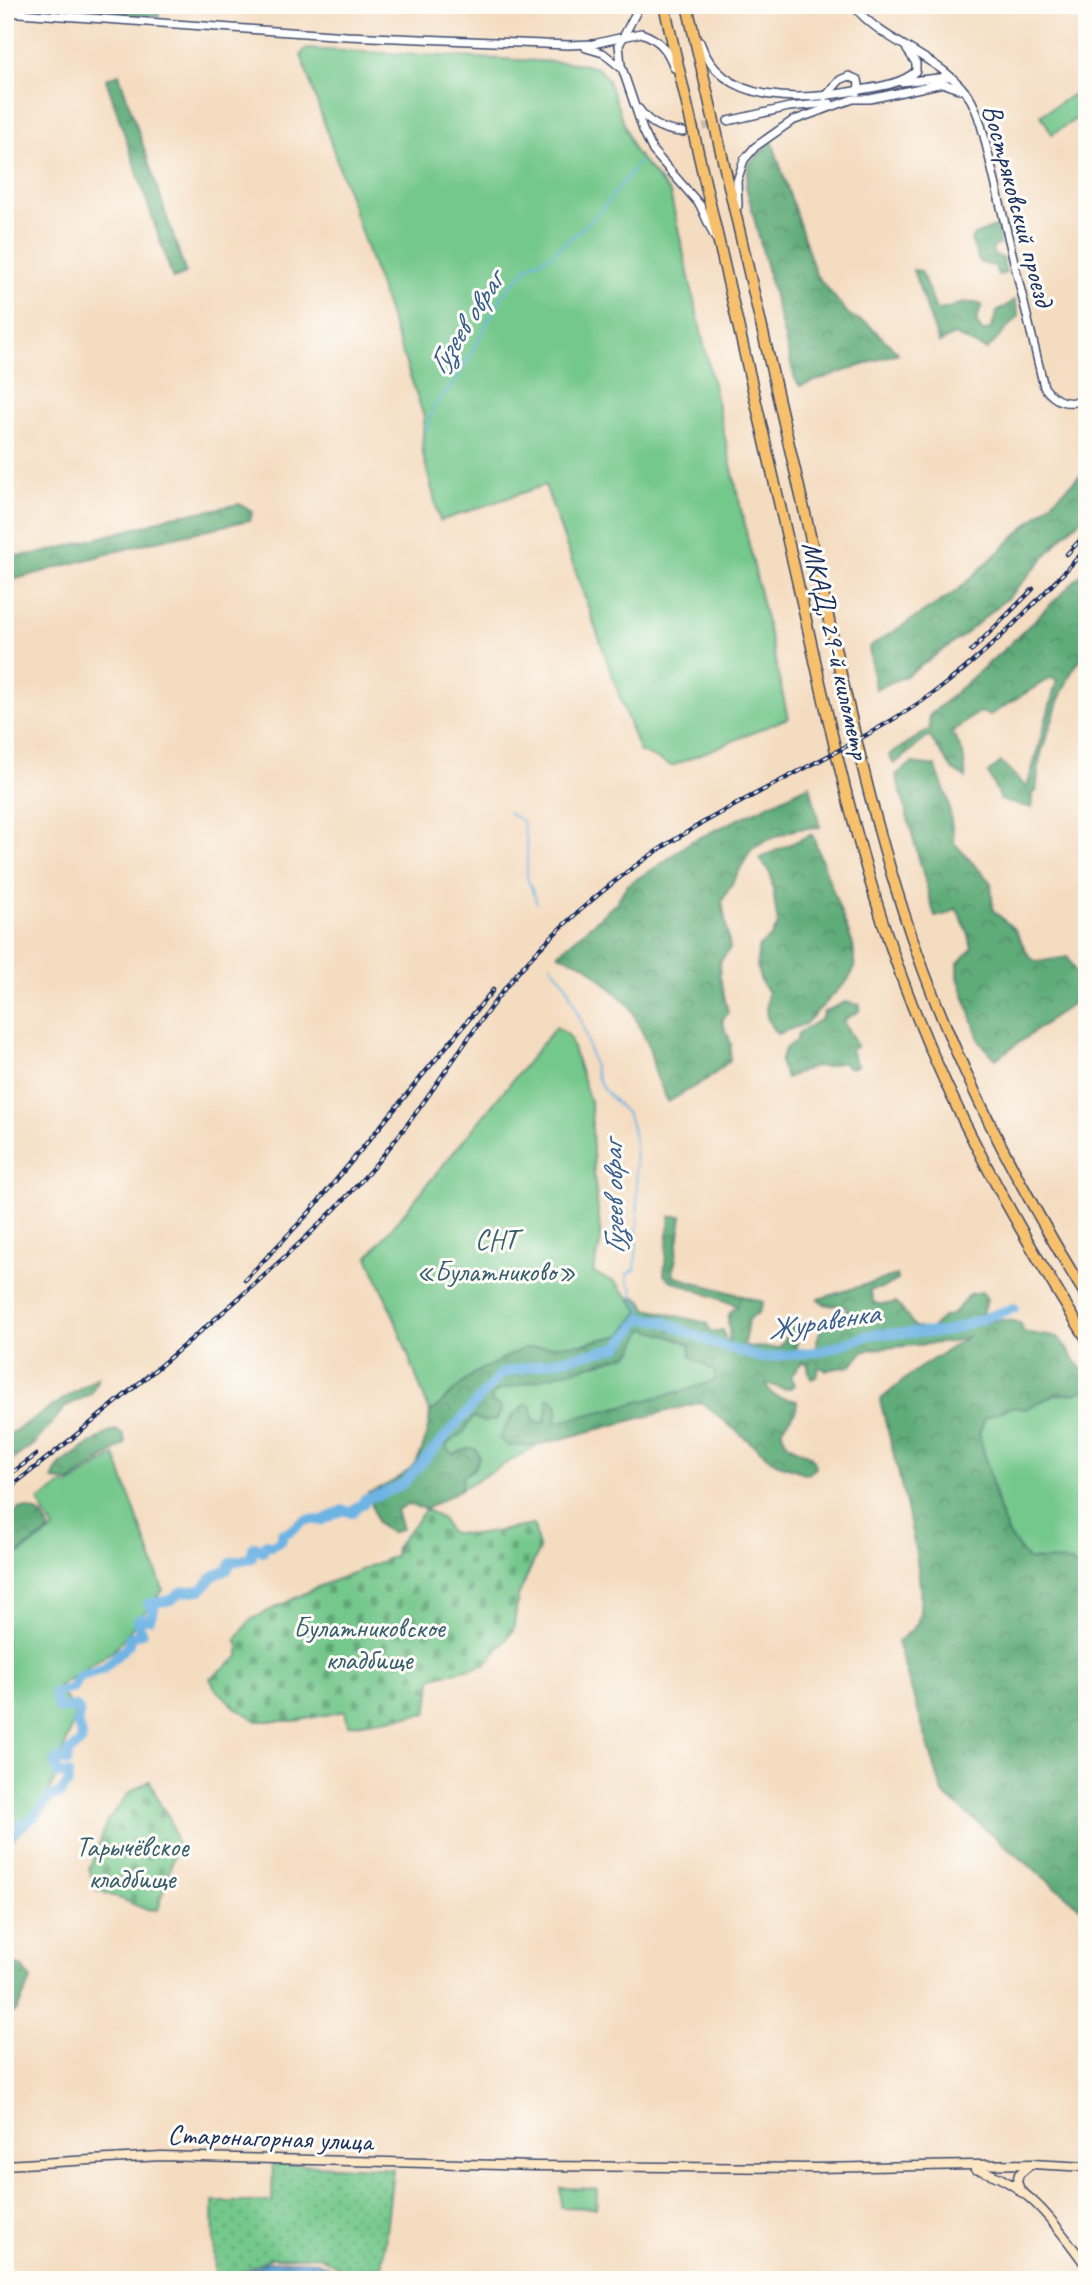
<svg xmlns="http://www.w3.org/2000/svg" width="1092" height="2285" viewBox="0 0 1092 2285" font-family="Caveat,sans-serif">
<defs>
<pattern id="forest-crowns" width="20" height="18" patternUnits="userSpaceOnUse" patternTransform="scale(1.75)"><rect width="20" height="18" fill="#5fac78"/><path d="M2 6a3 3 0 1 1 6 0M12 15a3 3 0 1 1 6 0" fill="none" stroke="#4e8c66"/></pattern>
<pattern id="cemetery-stones" width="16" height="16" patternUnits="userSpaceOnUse" patternTransform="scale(1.75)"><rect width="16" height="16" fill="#74c88c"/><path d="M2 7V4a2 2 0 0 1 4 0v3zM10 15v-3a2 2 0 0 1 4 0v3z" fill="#5ea376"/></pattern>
<pattern id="park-dots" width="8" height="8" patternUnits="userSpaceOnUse" patternTransform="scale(1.75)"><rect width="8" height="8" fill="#74c88c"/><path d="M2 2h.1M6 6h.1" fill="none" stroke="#5ea376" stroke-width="1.8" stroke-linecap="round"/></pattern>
<pattern id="water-waves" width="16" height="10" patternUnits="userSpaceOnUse" patternTransform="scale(1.75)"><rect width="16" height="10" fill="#6db3e4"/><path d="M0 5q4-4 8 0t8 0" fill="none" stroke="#5992bc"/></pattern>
</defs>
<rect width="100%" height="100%" fill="#fdfcf7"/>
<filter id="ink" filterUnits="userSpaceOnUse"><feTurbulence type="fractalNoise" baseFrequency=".0143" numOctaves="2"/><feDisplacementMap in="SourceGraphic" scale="14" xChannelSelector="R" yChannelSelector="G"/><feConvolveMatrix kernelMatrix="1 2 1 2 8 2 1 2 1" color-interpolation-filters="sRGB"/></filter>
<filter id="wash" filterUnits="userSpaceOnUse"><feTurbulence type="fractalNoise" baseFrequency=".00686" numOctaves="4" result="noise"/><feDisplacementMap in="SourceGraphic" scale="28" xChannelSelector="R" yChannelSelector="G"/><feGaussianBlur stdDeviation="1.57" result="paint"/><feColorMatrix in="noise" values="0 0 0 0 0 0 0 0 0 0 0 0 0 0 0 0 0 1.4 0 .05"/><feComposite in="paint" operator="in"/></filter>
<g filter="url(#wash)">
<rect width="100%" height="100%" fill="#f4dcc0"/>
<g fill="#74c88c" stroke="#487c75" stroke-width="2">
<polygon points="305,49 576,63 597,68 607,78 634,151 670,193 788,718 672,766 639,751 545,485 440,521 422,450 424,417 301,55"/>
<polygon points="1080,90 1087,102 1087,112 1052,134 1041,115"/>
<polygon points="556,1027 569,1036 591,1105 594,1174 601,1241 593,1273 615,1282 640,1310 621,1335 581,1344 473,1374 430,1413 392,1312 368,1257"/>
<polygon points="646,1329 678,1339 690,1345 691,1357 713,1370 716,1376 714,1381 690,1389 554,1424 548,1398 545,1422 539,1423 533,1420 531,1407 508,1446 538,1445 461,1489 463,1483 462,1477 474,1469 479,1457 477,1451 471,1448 453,1454 447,1450 446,1444 463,1433 473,1417 491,1402 492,1396 497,1391 633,1351 641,1333"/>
<polygon points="1087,1388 1087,1550 1083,1574 1072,1562 1028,1559 1009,1535 999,1511 979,1433 985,1418 1011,1407 1026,1409 1053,1395 1078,1393"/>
<polygon points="115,1455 163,1590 114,1650 57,1687 76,1712 54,1781 33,1821 5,1846 5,1564 54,1530 38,1501 63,1484 69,1485"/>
<polygon points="561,2188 597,2189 596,2208 561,2207"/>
</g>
<g fill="url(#forest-crowns)" stroke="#3d6e6b" stroke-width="2">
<polygon points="5,5 123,5 159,8 159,17"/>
<polygon points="119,74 186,274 173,279 106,79"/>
<polygon points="772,141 816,275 849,315 868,324 898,353 800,386 795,379 746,186 749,164"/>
<polygon points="998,226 999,245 993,247 993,255 1002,258 1006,273 998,275 995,266 980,263 971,240 974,235"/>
<path d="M913,270L921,271L936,310C953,309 965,298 982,305L976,321L982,332L991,329L997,312L1015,300L1019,316L987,350L954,335L939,343Z"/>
<polygon points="1087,469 1087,513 1063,536 1013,593 963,636 906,676 875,689 869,647 957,591"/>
<polygon points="239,504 253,511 250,520 147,543 5,582 5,557 42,553 147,525 171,516 206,511"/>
<polygon points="1087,569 1087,650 1072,671 1059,699 1040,757 1036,792 1032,793 1032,808 1001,800 988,773 1001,762 1027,788 1057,680 1050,678 990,715 979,712 952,732 963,753 966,778 953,770 929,736 894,764 889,755 930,729 929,716 1009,645"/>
<polygon points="912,763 935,766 948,799 954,843 991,883 993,910 1015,930 1029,956 1036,962 1068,957 1086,994 996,1059 980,1042 958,977 958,963 972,949 968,932 956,908 950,913 935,917 896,775"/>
<polygon points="810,785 820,827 796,829 767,840 751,850 722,901 730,948 719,963 720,977 728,1012 722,1021 731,1044 730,1060 712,1076 668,1102 656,1075 648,1044 630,1006 586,965 558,954 616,903 627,885 661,864 690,842"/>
<path d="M812,834L853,945L855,968L848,980L805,1024L777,1034C764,1019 765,1010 768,992C756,978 756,963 759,946L770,938L778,925L771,875L760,858Z"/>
<polygon points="845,1002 860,1005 859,1011 843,1021 857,1046 851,1050 857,1066 850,1068 841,1062 825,1067 815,1066 786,1078 780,1062 785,1049 797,1040 798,1033 821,1019 824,1012"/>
<path d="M670,1216H682L673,1276L763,1302L759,1312L748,1320L744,1344L747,1347L778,1348L784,1342L788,1324L792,1326L797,1340V1349L804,1353L813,1354C821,1333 815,1326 841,1319L847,1308C839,1301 826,1310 818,1299L897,1275L898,1280L883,1288L870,1290L874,1303C882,1305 888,1305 896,1302L915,1327L928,1330L936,1325L941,1318L953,1314L970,1294L982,1292L987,1299L983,1313L963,1324L964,1329C981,1323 1004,1315 1021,1324L1023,1332L1059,1338L1087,1377V1388L1078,1393L1053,1395L1026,1409L1011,1407L985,1418L979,1434L999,1511L1009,1535L1027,1559L1072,1562L1083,1573L1087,1550V1913L943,1794L897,1642C903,1637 914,1630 917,1623C933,1589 890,1442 880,1400L915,1371L969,1336L951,1342L872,1349L863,1352L850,1366L826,1370L823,1368H818L816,1377L811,1379L807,1363L802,1362L791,1376L794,1385C785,1394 776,1384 766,1384C770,1399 784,1398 797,1401L796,1410L782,1429C783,1456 814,1445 816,1468L808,1474L776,1463L701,1402L538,1445L508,1446L499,1438L512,1417L526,1404L531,1407L533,1420L539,1423L545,1422L548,1398C563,1402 557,1413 555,1423L690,1389L714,1381L716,1376L713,1370L691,1357L690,1344L678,1339L646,1329C637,1335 637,1348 628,1355L497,1391L492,1396L491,1402L502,1407L497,1419L485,1422L473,1417L463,1433L447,1444V1450L453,1454L471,1448L477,1450C481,1464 473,1470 462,1477L463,1483L461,1489L426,1509L407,1505L396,1510L402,1529L391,1533L377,1522L368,1493C412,1476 425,1461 430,1413L473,1374L524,1348L581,1344L621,1335L640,1311L631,1300L634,1296L644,1303L647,1309L707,1323L710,1332L723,1330L726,1342L729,1340C732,1322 720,1318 738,1306L670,1280L664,1275Z"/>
<polygon points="98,1377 91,1394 66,1406 35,1443 5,1465 5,1437"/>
<path d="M115,1430L123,1434L126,1443L70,1482L52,1480C54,1474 56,1469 60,1465C69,1457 106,1433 115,1430Z"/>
<path d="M22,1508C39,1510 44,1515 50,1531L5,1562V1517Z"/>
<polygon points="9,1963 23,1967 31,1980 17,2010 5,2018 5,1965"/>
</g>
<g fill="url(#cemetery-stones)" stroke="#487c75" stroke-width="2">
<polygon points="426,1509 443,1520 449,1532 475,1535 534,1525 539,1550 518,1596 513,1631 485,1665 432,1677 427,1713 348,1725 345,1711 295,1721 257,1721 235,1707 215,1688 210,1678 239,1657 239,1645 236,1640 250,1620 318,1587 395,1556 396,1547"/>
<polygon points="150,1781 161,1806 169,1817 177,1844 158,1910 145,1909 96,1889 89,1869 107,1821 130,1792"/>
</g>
<polygon fill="url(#park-dots)" stroke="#487c75" stroke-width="2" points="273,2163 393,2169 382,2268 346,2271 319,2256 271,2258 224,2280 215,2280 213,2202 272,2202"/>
<polygon fill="url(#water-waves)" stroke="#4471a1" stroke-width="2" points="283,2261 317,2262 356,2279 365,2280 233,2280 265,2263"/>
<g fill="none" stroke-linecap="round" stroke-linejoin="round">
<g stroke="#6db3e4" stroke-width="2">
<polyline points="426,429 436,403 455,382 502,296 530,265 553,254 598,214 639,162"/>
<polyline points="508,812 522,821 527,843 527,877 537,903"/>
<polyline points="551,965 566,984 583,1026 596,1075 603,1089 628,1115 632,1128 635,1146 638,1219 635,1270 627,1274 628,1282 633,1290 632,1295 642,1309 642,1318"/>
</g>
<path stroke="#6db3e4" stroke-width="10" d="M5,1840L22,1824L34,1817L51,1796L60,1794L68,1783V1774H57L55,1761L59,1759L67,1762L68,1753L81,1742L82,1736L77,1723C80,1718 81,1710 75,1706L67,1709L58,1708L54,1693L73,1688L78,1677L103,1669L129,1644V1638L142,1633L137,1623L139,1619H150L154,1609L148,1604L171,1600L181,1592L201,1590C212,1580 210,1574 227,1570L231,1562L252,1558V1548L255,1546L263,1552L266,1544L271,1546L282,1540V1534C300,1531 297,1515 321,1521C329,1517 335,1514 343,1510L352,1513L358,1506L364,1503V1500L389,1491L404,1483L502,1373L618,1347L642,1318L663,1321L713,1343L762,1358L822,1351L873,1334L944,1332L1014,1308"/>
</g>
</g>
<g filter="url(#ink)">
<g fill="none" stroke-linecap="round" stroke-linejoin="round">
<polyline stroke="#c9b9ac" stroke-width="7" stroke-dasharray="7 3.5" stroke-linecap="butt" points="683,132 728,121"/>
<g stroke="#3c496d" stroke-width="10">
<g id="tertiary">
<polyline points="640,5 619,45 621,65 643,130 653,151 700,205 715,238"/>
<path d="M853,5C884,45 945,57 971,100C977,111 981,124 984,136L1044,387C1057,404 1066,404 1087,401"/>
<path d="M5,12L347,36L568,45L593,44L641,33C659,39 668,50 674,68"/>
<path d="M700,42C722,107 805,101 860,90C878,87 902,84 916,71V63L907,50"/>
<polyline points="586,48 603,53 620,67"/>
<polyline points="901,82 948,77"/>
<polyline points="825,97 840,80 849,76 858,80 859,85 857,92"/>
<path d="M639,109C649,124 665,131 683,132"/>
<polyline points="728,121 789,107 830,103"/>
<polyline points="738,206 737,181 744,160 755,147 792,121 853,99 870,99 943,83 961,90"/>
</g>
</g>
<g stroke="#3c496d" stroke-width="11">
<g id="secondary">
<polyline points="5,2165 161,2156 533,2166 815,2168 1032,2164 1087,2167"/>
<path d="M975,2169C1027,2181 1058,2227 1087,2267"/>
<polyline points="1021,2192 1017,2182 1019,2174 1029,2166"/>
</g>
</g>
<g stroke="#3c496d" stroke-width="13">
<g id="trunk">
<path d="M664,5C708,194 751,382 795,571C826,708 854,848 903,981C950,1107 1015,1225 1087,1339"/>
<path d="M687,5C727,176 766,347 806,518C841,670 870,827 925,974C967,1087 1023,1194 1087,1297"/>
</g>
</g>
<use href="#tertiary" stroke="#fff" stroke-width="7"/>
<use href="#secondary" stroke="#fce6c4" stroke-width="8"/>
<use href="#trunk" stroke="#f7c06c" stroke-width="10"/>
<g stroke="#1b2f5e" stroke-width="4.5">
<g id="rail">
<polyline points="1067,554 1087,533"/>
<polyline points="971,651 1033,589"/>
<polyline points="245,1280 308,1214 493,990"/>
<polyline points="5,1478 36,1455"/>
<path d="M5,1491C82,1432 156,1370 230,1306C275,1266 321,1226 361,1181C412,1125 451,1060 496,1000C527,957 568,919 609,886C702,810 822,768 922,701C985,658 1035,603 1087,548"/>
</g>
</g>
<use href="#rail" stroke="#fdfcf7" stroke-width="2" stroke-dasharray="5" stroke-linecap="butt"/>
</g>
</g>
<g text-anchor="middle" stroke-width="6" stroke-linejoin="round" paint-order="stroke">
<g font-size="28" fill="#1b2f5e" stroke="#fdfcf7">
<text transform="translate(1019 205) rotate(75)" y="10">Востряковский проезд</text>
<text transform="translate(837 650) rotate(77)" y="10">МКАД, 29-й километр</text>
<text transform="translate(270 2137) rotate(2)" y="10">Старонагорная улица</text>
</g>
<g font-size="28" fill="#365d6c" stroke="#fdfcf7">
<text x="496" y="1249">СНТ<tspan x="496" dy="32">«Булатниково»</tspan></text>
<text x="369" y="1637">Булатниковское<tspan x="369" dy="32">кладбище</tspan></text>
<text x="132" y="1856">Тарычёвское<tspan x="132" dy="32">кладбище</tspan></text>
</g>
<g font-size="30" font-style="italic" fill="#385d8d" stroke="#fdfcf7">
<text transform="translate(465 323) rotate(-57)" y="10">Гузеев овраг</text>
<text transform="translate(613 1198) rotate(-91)" y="10">Гузеев овраг</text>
<text transform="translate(823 1321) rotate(-9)" y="10">Журавенка</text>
</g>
</g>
<rect width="1092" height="2285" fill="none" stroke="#fdfcf7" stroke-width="28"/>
</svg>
